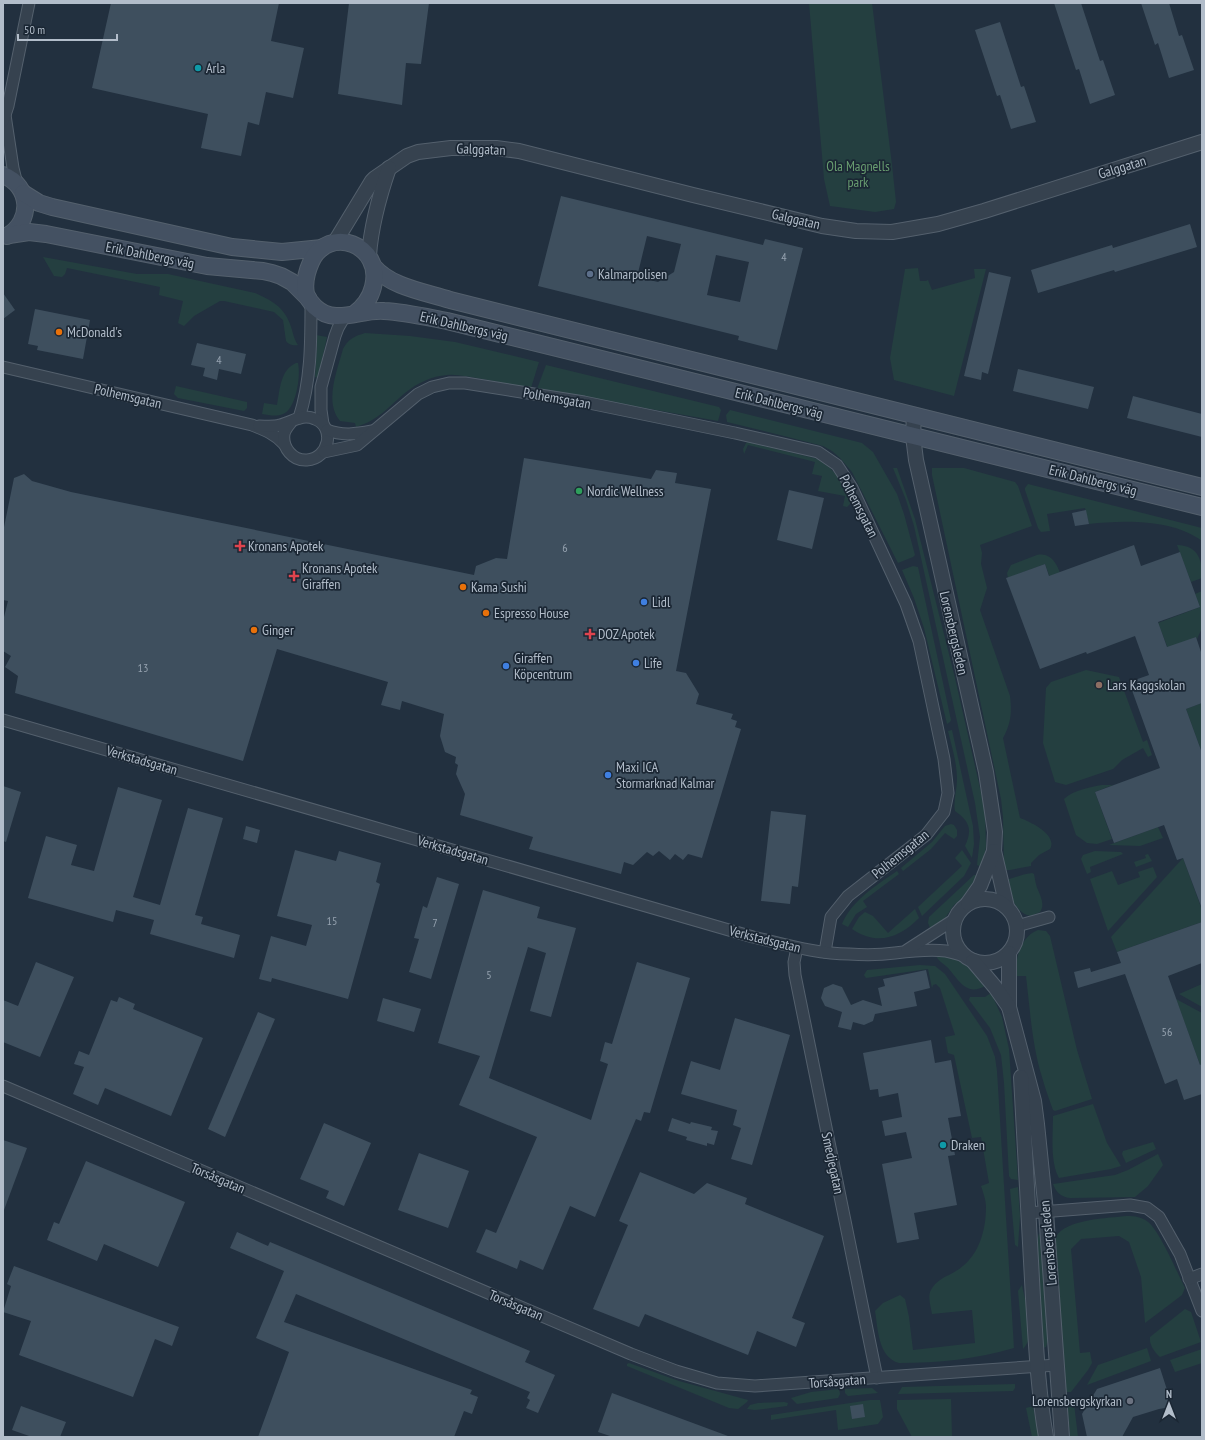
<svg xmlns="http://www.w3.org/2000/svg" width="1205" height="1440" viewBox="0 0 1205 1440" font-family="'PT Sans Narrow',sans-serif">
<rect width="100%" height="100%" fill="#22303f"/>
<g fill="#243f40">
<polygon points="809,3 872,3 892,165 896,202 894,209 875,212 830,206 824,179"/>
<path d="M43,257L137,274H168L255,293C271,300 284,307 290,324C293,331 293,338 298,345C293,346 289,345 286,341L283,320L274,312L224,301H220L194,316L184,326L178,323L183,301L159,295L160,287L67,268L65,274L62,277L54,276Z"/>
<polygon points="918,268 920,281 926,281 928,280 932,290 975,278 974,269 986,269 954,396 894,380 890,358 905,269"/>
<path d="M365,333L410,336L455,342L539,362L531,388C513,385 495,381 477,378C467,377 457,374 447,375C432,376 417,383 405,393C388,407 379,420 356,427L355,423L340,421C324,402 337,371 343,349C348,339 355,336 365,333Z"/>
<polygon points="316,335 327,337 318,378 315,377 317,343"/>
<path d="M296,363H298C301,376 296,409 283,414C276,417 269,415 262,414L264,403L277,405C280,390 280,370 296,363Z"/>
<polygon points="546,365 719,407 721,410 718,421 537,389"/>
<polygon points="176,386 247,402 247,408 244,411 178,398 174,394"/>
<polygon points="730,410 862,443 873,452 897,494 904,514 915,555 913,557 898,563 852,472 840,458 832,451 823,446 776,434 727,422 726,415"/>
<polygon points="748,442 818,459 830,468 840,479 851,503 847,507 843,506 845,496 818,491 822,476 812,474 815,462 748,445 744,454 743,449 746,443"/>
<polygon points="893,468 897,468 915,519 955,678 985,810 986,847 982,867 977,865 980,837 975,803 914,526 906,500"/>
<path d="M932,468H964L1015,482L1018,486L1032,526L980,545L982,553L981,564L987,588L980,610L1010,696C1012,713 1011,723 1003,738L1020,818C1031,822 1058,835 1050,849L1039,855L1031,863V866L1010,870H1004L1003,817L1001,799L932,475Z"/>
<path d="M1028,484L1202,528V541C1173,519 1124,520 1089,524L1085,508L1047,514L1050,531L1041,532L1038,528L1025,490V488Z"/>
<path d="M1177,545C1199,546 1202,560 1202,578L1191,582Z"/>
<path d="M1037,555C1057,551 1061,577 1066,591L1056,594L1045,564L1008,578L1007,573L1011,565Z"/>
<polygon points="913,566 918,567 951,720 950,722 947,724 924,628 914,598 902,570"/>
<polygon points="1202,591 1202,628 1197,639 1196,637 1171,656 1158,623 1200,607 1195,594"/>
<polygon points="1086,670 1119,677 1143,742 1147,740 1152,755 1148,757 1143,748 1122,760 1113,769 1066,785 1055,782 1043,743 1046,688 1051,682"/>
<polygon points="1202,703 1202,753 1186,709"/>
<path d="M952,730L973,826L974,844L972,858L965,846C973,829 969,821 955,811C953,801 957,790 957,780C957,763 952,747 948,731Z"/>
<path d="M1102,785H1113L1095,792L1112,839L1097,844L1087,843L1076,835L1064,799C1073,790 1091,787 1102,785Z"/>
<polygon points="951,824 954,825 957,830 957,836 954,839 945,833 931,849 903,871 901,868 932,842 945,826"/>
<polygon points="1158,827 1163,838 1140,846 1109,845"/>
<polygon points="962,850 971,863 964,876 922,916 918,907 962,866 955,858"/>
<polygon points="1095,851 1121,852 1123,854 1090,867 1091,872 1087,874 1081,859 1083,855"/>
<polygon points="1148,854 1152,861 1136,867 1134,862 1146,858 1145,855"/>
<polygon points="1183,858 1202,910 1202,922 1117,952 1111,937"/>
<polygon points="1153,867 1157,877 1108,931 1090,879 1112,871 1118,885 1140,877 1138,872"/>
<path d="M897,871L899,874L863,901L867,907L856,914L848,927L842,924C852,900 877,885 897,871Z"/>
<path d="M1032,873L1034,874C1035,879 1036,886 1038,890C1041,897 1045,905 1040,912L1031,916C1015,913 1009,893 1005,880C1015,878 1022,874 1032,873Z"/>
<polygon points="974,875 979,875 966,895 954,905 943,921 931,930 928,923 929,917"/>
<path d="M915,909L919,918C899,938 877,946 852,929L859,917L865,912L873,916L888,933Z"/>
<path d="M1038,930L1046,931L1050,936L1077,1050L1092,1099L1055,1111L1053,1110C1049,1099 1045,1088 1042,1077C1032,1045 1030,1010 1026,976H1015C1016,958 1020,937 1038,930Z"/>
<path d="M936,955C959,956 973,969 987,985C967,997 960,982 949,969C945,964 938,962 936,955Z"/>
<path d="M920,965L935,966L945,974L987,1036L995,1057L997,1071L1014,1348C977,1359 938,1363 899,1363C878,1357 878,1329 875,1311L883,1303L900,1295L905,1299L909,1317L913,1350L975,1343L972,1310L932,1314C931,1307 928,1299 930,1292C935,1280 946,1277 956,1271C978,1258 986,1232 986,1207C986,1200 983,1192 981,1186L989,1183L981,1137L972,1138L954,1055L948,1053L945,1037L955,1035L940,988L936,984L933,985L932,988L928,969L866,978L864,975L867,970Z"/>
<polygon points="1202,984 1202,1007 1179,994"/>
<polygon points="991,993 1002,1017 1009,1049 1018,1180 1011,1179 1009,1176 1004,1083 1001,1055 990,1028 969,1000 970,997 985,997"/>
<polygon points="1176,999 1202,1013 1202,1065 1200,1065"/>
<path d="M1093,1104L1107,1143L1121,1166L1111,1169L1059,1178C1050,1162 1053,1134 1053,1116Z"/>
<polygon points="1153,1142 1156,1149 1126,1163 1122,1154 1123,1151"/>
<path d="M1158,1154L1163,1165L1148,1186L1135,1197L1070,1198C1061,1197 1056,1192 1053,1184L1115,1175L1128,1170Z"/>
<polygon points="1018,1187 1020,1216 1018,1247 1015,1245 1010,1189"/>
<path d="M1127,1216C1135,1216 1142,1217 1148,1222C1159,1230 1178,1274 1185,1288L1182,1295L1145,1323L1141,1277L1129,1242L1119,1236L1081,1239L1071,1249L1080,1353L1090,1352L1092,1363L1088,1370L1071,1392H1066L1054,1259C1054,1252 1053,1244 1056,1237C1065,1219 1109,1218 1127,1216Z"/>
<polygon points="1041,1233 1049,1337 1046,1347 1043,1348 1036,1242 1039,1234"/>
<path d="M1022,1285C1025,1303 1038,1334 1023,1349L1018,1291Z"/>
<path d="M1185,1309L1191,1312L1201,1342L1160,1357C1154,1352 1149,1344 1150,1337Z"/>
<polygon points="1147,1348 1151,1361 1087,1385 1098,1365"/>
<polygon points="1202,1349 1202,1363 1175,1372 1170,1360"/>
<polygon points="629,1363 679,1381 748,1400 747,1402 738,1409 729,1408 627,1366 627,1364"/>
<polygon points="1015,1384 1015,1388 1013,1391 898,1394 902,1387"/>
<polygon points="872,1388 878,1393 848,1396 845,1393 845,1389"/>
<polygon points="839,1389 840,1394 838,1398 797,1404 791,1398 811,1392"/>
<polygon points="951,1399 952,1437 912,1437 897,1409 897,1400"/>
<polygon points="870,1400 880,1400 883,1417 878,1424 838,1430 836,1410 771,1420 771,1415"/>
<polygon points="1073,1401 1074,1404 1078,1437 1070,1437 1067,1402"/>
<polygon points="784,1402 788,1403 787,1406 755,1410 747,1409 750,1405 758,1403"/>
<polygon points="1033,1406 1039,1437 1032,1437 1026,1408"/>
</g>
<g fill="#3e4f5e" fill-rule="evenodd">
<polygon points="111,3 279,3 271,41 304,48 293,98 266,92 259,125 248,122 241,156 201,148 208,114 92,88"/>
<polygon points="349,3 429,3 421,64 406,63 402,105 338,94"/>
<polygon points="1054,3 1081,3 1100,61 1103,60 1115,95 1090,104 1079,69 1076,70"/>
<polygon points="1141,3 1169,3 1179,36 1182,35 1194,70 1169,78 1158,43 1155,45"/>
<polygon points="1000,22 1021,87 1024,86 1036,122 1011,129 1000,95 997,96 975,30"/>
<path d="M561,196L763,245L765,239L803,248L777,350L738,340L739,336L538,286ZM647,236L681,244L674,272L658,282L637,277ZM716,255L749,262L740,302L707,295Z"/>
<polygon points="1190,224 1197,247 1115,272 1114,270 1038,293 1031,270 1112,245 1113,248"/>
<polygon points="989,272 1011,277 988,374 982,372 981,380 964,376"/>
<polygon points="3,293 15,310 3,319"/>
<polygon points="35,309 90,320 83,359 37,350 38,346 28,344"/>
<polygon points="197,343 246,354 241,374 219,369 217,380 203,376 205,368 191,365"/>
<polygon points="1018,369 1094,387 1088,409 1013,391"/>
<polygon points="1133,396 1202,414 1202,437 1127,418"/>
<polygon points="524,458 651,479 656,470 677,473 675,483 711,489 676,671 686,673 699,694 696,704 733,714 731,719 737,721 735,727 741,729 702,858 688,854 683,860 675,854 670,860 659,851 653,856 647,852 633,865 624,862 621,874 529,849 533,837 460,815 465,794 456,774 458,765 455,763 456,757 445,752 440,736 444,714 402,701 400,710 381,705 388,682 277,649 243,761 15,693 18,676 5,667 11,656 3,651 3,621 8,601 3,600 3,532 14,478 24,474 32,481 71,492 474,575 476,566 496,558 507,559"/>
<polygon points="789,490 824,498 812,549 777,540"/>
<polygon points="1086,510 1089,524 1075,526 1072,513"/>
<polygon points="1134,545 1141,566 1180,552 1200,607 1158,622 1167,647 1196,637 1202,655 1202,703 1186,709 1202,753 1202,905 1201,906 1183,858 1177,860 1164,825 1114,843 1095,792 1160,768 1129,682 1149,675 1135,636 1087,654 1086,652 1040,669 1006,578 1045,564 1049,576"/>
<polygon points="3,786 21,792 6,842 3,841"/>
<polygon points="118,787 162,800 133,897 160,905 188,808 223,818 195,915 203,917 201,924 240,935 234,958 150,934 154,920 116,910 113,922 28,898 46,836 77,845 71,865 94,871"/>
<polygon points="771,811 806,815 798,887 792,886 790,904 761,901"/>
<polygon points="246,826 260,830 257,843 243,839"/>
<polygon points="295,850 336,861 339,851 381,863 376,882 380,884 348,999 272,978 271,982 259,979 271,936 306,946 312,925 277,916"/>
<polygon points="437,877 459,884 431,979 409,972 419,939 414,938 423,906 427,908"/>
<polygon points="483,890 540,907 537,918 576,928 551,1017 530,1011 546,953 528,947 489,1078 591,1120 608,1064 600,1061 605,1042 612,1044 637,962 690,978 650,1113 644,1112 641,1121 636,1119 595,1217 570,1206 543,1270 520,1260 517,1269 476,1252 486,1229 496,1233 537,1137 459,1105 480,1056 438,1043"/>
<polygon points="1202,922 1202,963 1168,976 1200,1065 1202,1064 1202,1094 1184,1100 1177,1079 1165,1084 1125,974 1078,988 1074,972 1090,968 1091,972 1121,963 1117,952"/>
<polygon points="36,962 74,977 40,1057 3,1042 3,1000 18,1006"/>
<polygon points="926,970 930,988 914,992 917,1006 875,1014 873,1021 864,1025 853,1022 851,1030 838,1027 842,1012 825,1006 821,998 824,988 833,984 842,987 851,1005 863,1000 882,1006 878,988 885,986 883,979"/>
<polygon points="119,997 135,1004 133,1009 203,1038 171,1116 105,1088 98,1105 73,1094 84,1067 74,1064 79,1051 89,1055 111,1000 117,1002"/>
<polygon points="383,998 421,1009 414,1032 377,1021"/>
<polygon points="258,1012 275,1019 225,1137 208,1129"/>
<polygon points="735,1018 790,1035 752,1165 731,1159 741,1128 733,1125 737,1110 681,1094 691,1061 720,1070"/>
<polygon points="931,1040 935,1063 951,1060 961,1116 948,1118 955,1155 948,1156 957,1205 914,1213 919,1239 897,1243 882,1164 912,1158 906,1132 885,1136 882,1121 902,1117 898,1093 879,1097 878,1089 870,1090 863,1053"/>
<polygon points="672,1118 690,1124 691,1122 712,1127 711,1130 718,1131 714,1145 707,1143 707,1146 686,1140 687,1137 668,1131"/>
<polygon points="324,1123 371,1143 344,1206 326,1198 329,1191 300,1179"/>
<polygon points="3,1140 27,1148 4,1210 3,1210"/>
<polygon points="419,1153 469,1171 448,1228 398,1210"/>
<polygon points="86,1161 185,1202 158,1267 104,1244 97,1261 47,1240 54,1222 59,1224"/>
<polygon points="640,1172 694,1194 707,1183 747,1198 745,1204 824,1236 792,1318 805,1323 796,1347 757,1331 748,1355 645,1314 639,1327 593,1309 628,1225 619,1221"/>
<polygon points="237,1232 268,1246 270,1242 530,1351 525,1362 555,1375 538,1413 526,1408 530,1400 527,1398 530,1392 296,1294 284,1322 472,1390 470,1394 478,1397 472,1414 464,1411 454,1437 258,1437 289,1352 256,1338 284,1271 230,1248"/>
<polygon points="14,1266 179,1327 172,1346 155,1339 133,1397 19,1355 31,1321 3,1312 11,1286 7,1284"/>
<polygon points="1160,1368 1169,1396 1171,1407 1159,1409 1133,1417 1122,1437 1087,1437 1082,1414 1097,1389"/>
<polygon points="612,1393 728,1436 728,1437 613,1437 598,1432"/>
<polygon points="863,1404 865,1417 852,1419 850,1406"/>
<polygon points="21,1406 66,1422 60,1437 32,1437 12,1430"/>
</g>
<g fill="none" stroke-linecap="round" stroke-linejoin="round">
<g stroke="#54606d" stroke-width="13">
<g id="minor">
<polyline points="5,115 13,168 17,184"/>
<polyline points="3,121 8,106 29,3"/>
<path d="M3,367L252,425C265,430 275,434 284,444"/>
<path d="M299,418C311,381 311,343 311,304"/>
<polyline points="323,424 321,410 321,387 335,336 338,328 345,316"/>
<path d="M259,426C266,426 274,427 280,425C293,422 302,413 315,419C336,427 329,459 307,460C293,461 282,448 284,434C285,429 289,425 292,421"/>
<path d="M327,430C342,436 356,434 372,431"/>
<polyline points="324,452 357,445 418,394 432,387 449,383 465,383 584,402 735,433 818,452 837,465 852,488 906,604 919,641 944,759 948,793 944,812 926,835 848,896 831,917 825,952"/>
<path d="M3,720L753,937C784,944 816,954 849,954C863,955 880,955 895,953C911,951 929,949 946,951C952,952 958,954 964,956"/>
<polyline points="1017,926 1049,917"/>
<polyline points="797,948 794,962 795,975 877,1378"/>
<polyline points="907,950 955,919"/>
<polyline points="3,1086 631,1354 676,1371 717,1383 755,1386 1057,1365"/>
<polyline points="1028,1213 1130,1205 1147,1208 1159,1217 1180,1254 1202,1311"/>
<polyline points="1189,1279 1202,1274"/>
</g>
</g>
<g stroke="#54606d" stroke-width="16">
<g id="tertiary">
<polyline points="335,242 372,181 375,178 407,156 418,152 451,148 496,148 519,151 693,195 822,226 856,231 892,232 938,224 984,211 1202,142"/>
<path d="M369,256C371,226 379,197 389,168"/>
<polyline points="914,415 913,436 916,460 986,772 995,832 994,851 1007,907"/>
<circle cx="985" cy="931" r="32"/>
<polyline points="968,903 980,886 994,851"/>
<polyline points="1009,953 1009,1007 1034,1101 1037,1124 1046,1212 1062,1437"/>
<polyline points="973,961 995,987 1009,1007"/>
<path d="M1021,1077C1025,1151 1029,1224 1033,1298C1036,1344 1038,1391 1046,1437"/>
</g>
</g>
<g stroke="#54606d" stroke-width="18">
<g id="secondary">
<path d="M3,175C31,186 33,221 7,236"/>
<polyline points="23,193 39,203 52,207 232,247 282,252 322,248"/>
<polyline points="9,235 29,232 46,234 207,266 263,271 272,273 281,276 292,282 308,298"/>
<path d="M374,267C391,287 425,292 450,300L1202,487"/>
<path d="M354,314C364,307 370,299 373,287C384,244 328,224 311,262C307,271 304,284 306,294C308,299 311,303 315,307C335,326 360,309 384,311C405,312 426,317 447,321L1202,507"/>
</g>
</g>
<use href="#minor" stroke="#36424f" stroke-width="11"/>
<use href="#tertiary" stroke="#36424f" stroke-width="14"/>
<use href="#secondary" stroke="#445162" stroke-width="16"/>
</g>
<g fill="#0f9aa8" stroke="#1b2734" stroke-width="1.5">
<circle cx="198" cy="68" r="4"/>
<circle cx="943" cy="1145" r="4"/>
</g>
<circle fill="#5c6f8a" stroke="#1b2734" stroke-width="1.5" cx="590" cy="274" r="4"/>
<g fill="#e8710a" stroke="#1b2734" stroke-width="1.5">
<circle cx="59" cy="332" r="4"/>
<circle cx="463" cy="587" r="4"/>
<circle cx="486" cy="613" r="4"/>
<circle cx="254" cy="630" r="4"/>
</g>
<circle fill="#2e9e5b" stroke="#1b2734" stroke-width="1.5" cx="579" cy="491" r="4"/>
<g fill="#e0444e" stroke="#1b2734" stroke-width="1.5">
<path d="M238 540h4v4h4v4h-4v4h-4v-4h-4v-4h4z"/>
<path d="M292 570h4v4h4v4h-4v4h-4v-4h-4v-4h4z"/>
<path d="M588 628h4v4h4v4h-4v4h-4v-4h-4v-4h4z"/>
</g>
<g fill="#3f7fe0" stroke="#1b2734" stroke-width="1.5">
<circle cx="644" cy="602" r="4"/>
<circle cx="636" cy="663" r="4"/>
<circle cx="506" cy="666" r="4"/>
<circle cx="608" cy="775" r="4"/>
</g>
<circle fill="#8d6e63" stroke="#1b2734" stroke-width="1.5" cx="1099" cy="685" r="4"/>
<circle fill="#6b7280" stroke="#1b2734" stroke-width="1.5" cx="1130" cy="1401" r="4"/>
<g text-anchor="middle" stroke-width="3.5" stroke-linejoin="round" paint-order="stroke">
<g font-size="12" fill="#95a2af">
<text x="784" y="261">4</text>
<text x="219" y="364">4</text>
<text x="565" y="552">6</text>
<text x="143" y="672">13</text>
<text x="332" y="925">15</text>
<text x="435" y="927">7</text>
<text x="489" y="979">5</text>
<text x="1167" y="1036">56</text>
</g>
<g font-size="14" fill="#b2bdca" stroke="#1b2734" text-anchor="start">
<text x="206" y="73">Arla</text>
<text x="598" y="279">Kalmarpolisen</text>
<text x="67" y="337">McDonald's</text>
<text x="587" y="496">Nordic Wellness</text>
<text x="248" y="551">Kronans Apotek</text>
<text x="302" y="573">Kronans Apotek<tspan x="302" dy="16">Giraffen</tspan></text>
<text x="471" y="592">Kama Sushi</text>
<text x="652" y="607">Lidl</text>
<text x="494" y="618">Espresso House</text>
<text x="262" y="635">Ginger</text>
<text x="598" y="639">DOZ Apotek</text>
<text x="514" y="663">Giraffen<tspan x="514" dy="16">Köpcentrum</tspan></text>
<text x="644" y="668">Life</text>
<text x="1107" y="690">Lars Kaggskolan</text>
<text x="616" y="772">Maxi ICA<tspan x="616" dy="16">Stormarknad Kalmar</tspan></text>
<text x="951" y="1150">Draken</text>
<text x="1122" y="1406" text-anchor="end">Lorensbergskyrkan</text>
</g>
<g font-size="14" fill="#b2bdca" stroke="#1b2734">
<text transform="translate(481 149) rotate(2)" y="5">Galggatan</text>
<text transform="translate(1122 167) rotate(-17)" y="5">Galggatan</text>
<text transform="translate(796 219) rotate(13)" y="5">Galggatan</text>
<text transform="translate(150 255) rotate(11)" y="5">Erik Dahlbergs väg</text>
<text transform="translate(464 326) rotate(13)" y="5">Erik Dahlbergs väg</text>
<text transform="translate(128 396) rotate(13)" y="5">Polhemsgatan</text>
<text transform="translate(557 398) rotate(10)" y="5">Polhemsgatan</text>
<text transform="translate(779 403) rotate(14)" y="5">Erik Dahlbergs väg</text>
<text transform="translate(1093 480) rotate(14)" y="5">Erik Dahlbergs väg</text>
<text transform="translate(859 506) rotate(63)" y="5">Polhemsgatan</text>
<text transform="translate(954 633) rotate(77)" y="5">Lorensbergsleden</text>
<text transform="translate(142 760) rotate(16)" y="5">Verkstadsgatan</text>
<text transform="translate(453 850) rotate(16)" y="5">Verkstadsgatan</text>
<text transform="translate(900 854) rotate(-39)" y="5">Polhemsgatan</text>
<text transform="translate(765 939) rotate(14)" y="5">Verkstadsgatan</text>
<text transform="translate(833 1163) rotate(78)" y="5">Smedjegatan</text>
<text transform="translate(218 1178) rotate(23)" y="5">Torsåsgatan</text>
<text transform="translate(1048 1243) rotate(-95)" y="5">Lorensbergsleden</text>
<text transform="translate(516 1305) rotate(23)" y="5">Torsåsgatan</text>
<text transform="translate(837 1381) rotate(-4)" y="5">Torsåsgatan</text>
</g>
<g font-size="14" fill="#689d70" stroke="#1b2734">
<text x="858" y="171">Ola Magnells<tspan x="858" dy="16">park</tspan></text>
</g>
</g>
<rect width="1205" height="1440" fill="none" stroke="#b2bdca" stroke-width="8"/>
<g transform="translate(1169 1404)" stroke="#1b2734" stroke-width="3" paint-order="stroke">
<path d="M0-3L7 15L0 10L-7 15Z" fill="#b2bdca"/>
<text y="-6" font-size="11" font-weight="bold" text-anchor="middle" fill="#b2bdca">N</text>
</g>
<path d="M18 34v6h99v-6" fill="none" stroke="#b2bdca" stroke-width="2"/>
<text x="24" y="34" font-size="12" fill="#b2bdca" stroke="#1b2734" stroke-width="3" paint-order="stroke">50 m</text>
</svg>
